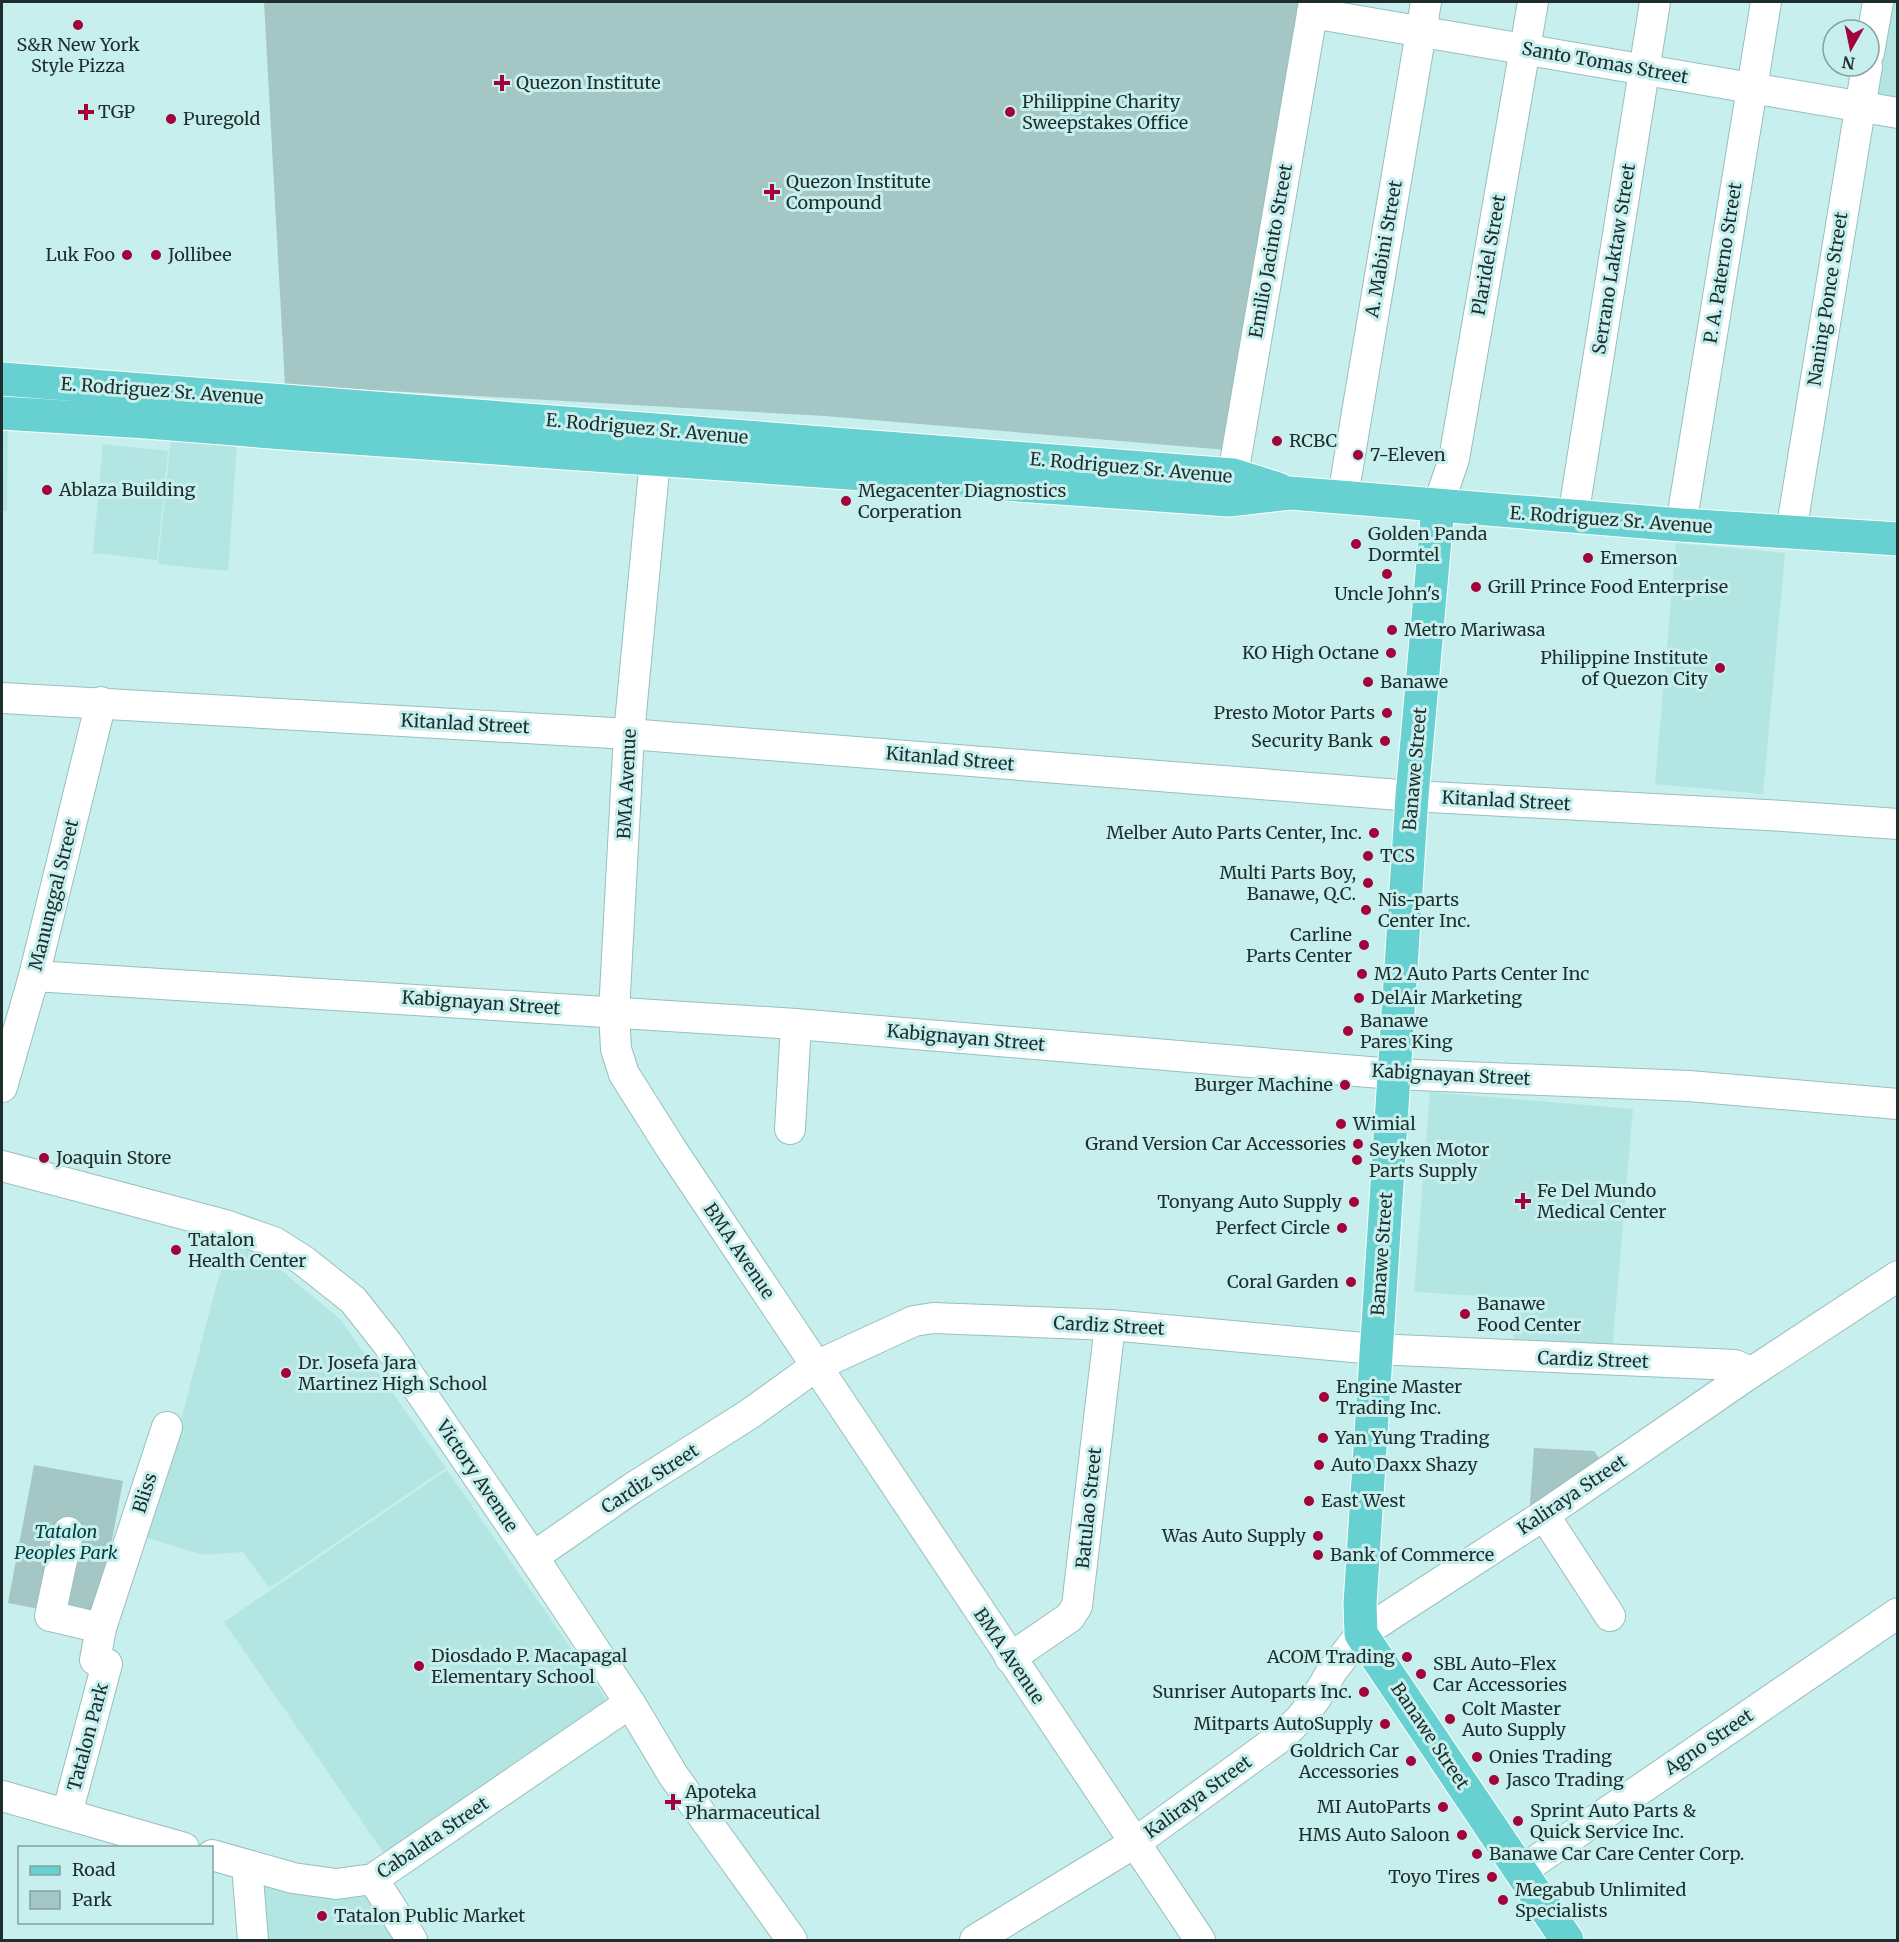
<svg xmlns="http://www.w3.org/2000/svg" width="1899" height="1942" viewBox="0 0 1899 1942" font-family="Merriweather,serif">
<rect width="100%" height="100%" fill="#c7efed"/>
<g fill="#b3e6e3">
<polygon points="1887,2 1897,2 1897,104 1871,100"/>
<polygon points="2,427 8,428 7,511 2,511"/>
<polygon points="171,437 237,443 228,571 158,564"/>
<polygon points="103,444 168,451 157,560 93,553"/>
<polygon points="1676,543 1785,553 1763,794 1655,784"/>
<polygon points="1430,1092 1633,1109 1612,1351 1513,1346 1515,1298 1414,1292"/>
<polygon points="227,1246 259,1252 340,1319 446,1468 269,1588 243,1552 204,1555 137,1535 179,1427"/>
<polygon points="447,1470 613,1709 390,1862 224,1622"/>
<polygon points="252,1872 370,1886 404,1940 258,1940"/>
</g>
<g fill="#a4c6c4">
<polygon points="264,2 1304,2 1227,450 825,416 285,385"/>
<polygon points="1534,1448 1594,1451 1605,1466 1529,1517"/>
<polygon points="34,1465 123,1481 97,1620 8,1603"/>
</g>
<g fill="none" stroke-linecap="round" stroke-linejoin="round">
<g stroke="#98bfbd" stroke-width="32">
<g id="minor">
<polyline points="1312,13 1898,113"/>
<polyline points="1869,53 1878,2"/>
<polyline points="655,460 629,734 614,1012 616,1049 624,1074 672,1150 1200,1940"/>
<polyline points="1343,496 1426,2"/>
<polyline points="1229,498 1314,2"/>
<polyline points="1438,506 1454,459 1533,2"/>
<polyline points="1573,517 1655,2"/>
<polyline points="1681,525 1766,2"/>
<polyline points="1791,532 1867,66"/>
<polyline points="2,698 629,734 1412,796 1783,816 1898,824"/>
<polyline points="34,976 796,1024 1393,1074 1689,1086 1898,1104"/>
<polyline points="2,1087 34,976 101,702"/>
<polyline points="790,1129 796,1024"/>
<polyline points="2,1166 225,1225 274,1242 304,1261 353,1300 387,1343 533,1557 630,1703 673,1775 792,1940"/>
<polyline points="1544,1515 1610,1616"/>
<polyline points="533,1557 631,1489 751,1413 816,1366 914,1321 933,1318 1110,1325 1375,1349 1735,1365 1744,1369 1749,1374"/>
<polyline points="101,1628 167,1427"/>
<polyline points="1010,1658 1070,1617 1077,1606 1110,1325"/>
<polyline points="2,1796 184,1848"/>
<polyline points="67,1814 107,1664 95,1660 101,1628 50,1616 68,1532"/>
<polyline points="212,1855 293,1878 336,1884 373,1879 630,1703"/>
<polyline points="247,1865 253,1940"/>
<polyline points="1521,1871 1898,1613"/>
<polyline points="373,1879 412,1940"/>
<polyline points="975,1940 1136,1842 1278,1739 1300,1719 1316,1698 1332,1671 1361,1634 1544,1515 1749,1374 1898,1276"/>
</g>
</g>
<g stroke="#fff" stroke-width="35">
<g id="major">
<polyline points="2,379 1233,475 1278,489"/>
<polyline points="2,413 146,422 297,434 1229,500 1290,493 1681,525 1898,539"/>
<polyline points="1438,506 1412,796 1360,1604 1361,1634 1567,1940"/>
</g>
</g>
<use href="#minor" stroke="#fff" stroke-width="30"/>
<use href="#major" stroke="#66d1d0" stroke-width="33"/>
</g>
<g fill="#a1033a" stroke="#c7efed" stroke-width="2">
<circle cx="78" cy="25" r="6"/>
<path d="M499 74h6v6h6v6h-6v6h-6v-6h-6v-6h6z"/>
<path d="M83 103h6v6h6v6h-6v6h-6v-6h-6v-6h6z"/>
<circle cx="1010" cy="112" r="6"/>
<circle cx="171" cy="119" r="6"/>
<path d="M769 183h6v6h6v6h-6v6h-6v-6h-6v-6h6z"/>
<circle cx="127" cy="255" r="6"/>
<circle cx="156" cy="255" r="6"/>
<circle cx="1277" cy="441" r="6"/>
<circle cx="1358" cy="455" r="6"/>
<circle cx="47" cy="490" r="6"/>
<circle cx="846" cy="501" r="6"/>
<circle cx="1356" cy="544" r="6"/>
<circle cx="1588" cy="558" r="6"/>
<circle cx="1387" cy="574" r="6"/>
<circle cx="1476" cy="587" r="6"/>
<circle cx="1392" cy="630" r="6"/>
<circle cx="1391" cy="653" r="6"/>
<circle cx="1720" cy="668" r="6"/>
<circle cx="1368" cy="682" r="6"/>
<circle cx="1387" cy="713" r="6"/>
<circle cx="1385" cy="741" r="6"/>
<circle cx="1374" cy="833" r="6"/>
<circle cx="1368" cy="856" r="6"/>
<circle cx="1368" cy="883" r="6"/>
<circle cx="1366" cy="910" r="6"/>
<circle cx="1364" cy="945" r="6"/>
<circle cx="1362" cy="974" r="6"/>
<circle cx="1359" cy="998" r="6"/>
<circle cx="1348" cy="1031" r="6"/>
<circle cx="1345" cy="1085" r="6"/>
<circle cx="1341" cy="1124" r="6"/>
<circle cx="1358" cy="1144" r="6"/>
<circle cx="44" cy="1158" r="6"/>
<circle cx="1357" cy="1160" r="6"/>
<path d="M1520 1192h6v6h6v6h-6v6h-6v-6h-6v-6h6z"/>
<circle cx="1354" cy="1202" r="6"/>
<circle cx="1342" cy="1228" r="6"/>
<circle cx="176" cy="1250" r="6"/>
<circle cx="1351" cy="1282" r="6"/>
<circle cx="1465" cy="1314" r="6"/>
<circle cx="286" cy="1373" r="6"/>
<circle cx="1324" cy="1397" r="6"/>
<circle cx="1323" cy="1438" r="6"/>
<circle cx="1319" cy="1465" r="6"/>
<circle cx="1309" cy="1501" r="6"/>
<circle cx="1318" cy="1536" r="6"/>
<circle cx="1318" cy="1555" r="6"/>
<circle cx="1407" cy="1657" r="6"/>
<circle cx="419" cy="1666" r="6"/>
<circle cx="1421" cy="1674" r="6"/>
<circle cx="1364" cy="1692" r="6"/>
<circle cx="1450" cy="1719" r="6"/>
<circle cx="1385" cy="1724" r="6"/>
<circle cx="1477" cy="1757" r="6"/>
<circle cx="1411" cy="1761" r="6"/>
<circle cx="1494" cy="1780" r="6"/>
<path d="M670 1793h6v6h6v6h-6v6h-6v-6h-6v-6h6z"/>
<circle cx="1443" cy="1807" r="6"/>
<circle cx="1518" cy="1821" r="6"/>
<circle cx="1462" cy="1835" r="6"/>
<circle cx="1477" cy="1854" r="6"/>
<circle cx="1492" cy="1877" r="6"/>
<circle cx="1503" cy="1900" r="6"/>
<circle cx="322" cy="1916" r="6"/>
</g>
<g text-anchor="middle" stroke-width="6" stroke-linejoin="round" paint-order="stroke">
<g font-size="18" fill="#1e2e2d" stroke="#c7efed" text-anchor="start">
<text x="78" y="51" text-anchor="middle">S&amp;R New York<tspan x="78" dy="21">Style Pizza</tspan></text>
<text x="516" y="89">Quezon Institute</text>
<text x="1022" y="108">Philippine Charity<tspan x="1022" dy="21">Sweepstakes Office</tspan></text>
<text x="98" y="118">TGP</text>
<text x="183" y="125">Puregold</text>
<text x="786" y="188">Quezon Institute<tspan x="786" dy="21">Compound</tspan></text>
<text x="115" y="261" text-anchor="end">Luk Foo</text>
<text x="168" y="261">Jollibee</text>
<text x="1289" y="447">RCBC</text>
<text x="1370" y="461">7-Eleven</text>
<text x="59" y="496">Ablaza Building</text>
<text x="858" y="497">Megacenter Diagnostics<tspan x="858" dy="21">Corperation</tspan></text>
<text x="1368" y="540">Golden Panda<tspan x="1368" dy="21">Dormtel</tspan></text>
<text x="1600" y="564">Emerson</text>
<text x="1488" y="593">Grill Prince Food Enterprise</text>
<text x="1387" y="600" text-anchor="middle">Uncle John's</text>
<text x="1404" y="636">Metro Mariwasa</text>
<text x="1379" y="659" text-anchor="end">KO High Octane</text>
<text x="1708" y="664" text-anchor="end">Philippine Institute<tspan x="1708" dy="21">of Quezon City</tspan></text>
<text x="1380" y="688">Banawe</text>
<text x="1375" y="719" text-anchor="end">Presto Motor Parts</text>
<text x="1373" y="747" text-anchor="end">Security Bank</text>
<text x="1362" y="839" text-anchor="end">Melber Auto Parts Center, Inc.</text>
<text x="1380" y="862">TCS</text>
<text x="1356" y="879" text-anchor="end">Multi Parts Boy,<tspan x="1356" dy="21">Banawe, Q.C.</tspan></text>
<text x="1378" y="906">Nis-parts<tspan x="1378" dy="21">Center Inc.</tspan></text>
<text x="1352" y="941" text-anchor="end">Carline<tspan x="1352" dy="21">Parts Center</tspan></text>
<text x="1374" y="980">M2 Auto Parts Center Inc</text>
<text x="1371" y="1004">DelAir Marketing</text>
<text x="1360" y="1027">Banawe<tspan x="1360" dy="21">Pares King</tspan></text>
<text x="1333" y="1091" text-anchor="end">Burger Machine</text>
<text x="1353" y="1130">Wimial</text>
<text x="1346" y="1150" text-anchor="end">Grand Version Car Accessories</text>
<text x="1369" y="1156">Seyken Motor<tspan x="1369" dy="21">Parts Supply</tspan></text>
<text x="56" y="1164">Joaquin Store</text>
<text x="1537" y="1197">Fe Del Mundo<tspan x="1537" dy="21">Medical Center</tspan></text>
<text x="1342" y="1208" text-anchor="end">Tonyang Auto Supply</text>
<text x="1330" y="1234" text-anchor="end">Perfect Circle</text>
<text x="188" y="1246">Tatalon<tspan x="188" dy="21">Health Center</tspan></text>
<text x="1339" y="1288" text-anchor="end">Coral Garden</text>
<text x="1477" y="1310">Banawe<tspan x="1477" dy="21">Food Center</tspan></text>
<text x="298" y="1369">Dr. Josefa Jara<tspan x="298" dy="21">Martinez High School</tspan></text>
<text x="1336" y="1393">Engine Master<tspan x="1336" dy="21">Trading Inc.</tspan></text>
<text x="1335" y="1444">Yan Yung Trading</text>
<text x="1331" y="1471">Auto Daxx Shazy</text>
<text x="1321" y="1507">East West</text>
<text x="1306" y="1542" text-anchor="end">Was Auto Supply</text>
<text x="1330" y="1561">Bank of Commerce</text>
<text x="431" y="1662">Diosdado P. Macapagal<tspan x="431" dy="21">Elementary School</tspan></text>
<text x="1395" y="1663" text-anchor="end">ACOM Trading</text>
<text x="1433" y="1670">SBL Auto-Flex<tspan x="1433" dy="21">Car Accessories</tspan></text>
<text x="1352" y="1698" text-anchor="end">Sunriser Autoparts Inc.</text>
<text x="1462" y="1715">Colt Master<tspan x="1462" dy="21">Auto Supply</tspan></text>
<text x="1373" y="1730" text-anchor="end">Mitparts AutoSupply</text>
<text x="1399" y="1757" text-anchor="end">Goldrich Car<tspan x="1399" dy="21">Accessories</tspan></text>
<text x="1489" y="1763">Onies Trading</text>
<text x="1506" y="1786">Jasco Trading</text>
<text x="685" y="1798">Apoteka<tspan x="685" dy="21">Pharmaceutical</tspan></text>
<text x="1431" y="1813" text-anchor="end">MI AutoParts</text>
<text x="1530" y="1817">Sprint Auto Parts &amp;<tspan x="1530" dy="21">Quick Service Inc.</tspan></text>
<text x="1450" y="1841" text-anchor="end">HMS Auto Saloon</text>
<text x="1489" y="1860">Banawe Car Care Center Corp.</text>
<text x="1480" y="1883" text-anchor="end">Toyo Tires</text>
<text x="1515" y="1896">Megabub Unlimited<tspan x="1515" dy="21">Specialists</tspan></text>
<text x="334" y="1922">Tatalon Public Market</text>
</g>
<g font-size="18" fill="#1e2e2d" stroke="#c7efed">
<text transform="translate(1605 63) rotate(10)" y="6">Santo Tomas Street</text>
<text transform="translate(1384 249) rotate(-80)" y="6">A. Mabini Street</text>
<text transform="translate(1271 251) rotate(-80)" y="6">Emilio Jacinto Street</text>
<text transform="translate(1489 255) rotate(-80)" y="6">Plaridel Street</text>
<text transform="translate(1614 259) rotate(-81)" y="6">Serrano Laktaw Street</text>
<text transform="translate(1723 263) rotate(-81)" y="6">P. A. Paterno Street</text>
<text transform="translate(1828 299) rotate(-81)" y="6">Naning Ponce Street</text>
<text transform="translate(162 391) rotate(4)" y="6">E. Rodriguez Sr. Avenue</text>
<text transform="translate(647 429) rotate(5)" y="6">E. Rodriguez Sr. Avenue</text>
<text transform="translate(1131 468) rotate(5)" y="6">E. Rodriguez Sr. Avenue</text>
<text transform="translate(1611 520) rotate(4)" y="6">E. Rodriguez Sr. Avenue</text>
<text transform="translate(465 724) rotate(3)" y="6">Kitanlad Street</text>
<text transform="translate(950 759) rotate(5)" y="6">Kitanlad Street</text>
<text transform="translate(1415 769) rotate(-85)" y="6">Banawe Street</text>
<text transform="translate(627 784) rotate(-87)" y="6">BMA Avenue</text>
<text transform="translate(1506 801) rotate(3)" y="6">Kitanlad Street</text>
<text transform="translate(54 895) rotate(-76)" y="6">Manunggal Street</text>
<text transform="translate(481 1003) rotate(4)" y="6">Kabignayan Street</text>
<text transform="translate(966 1038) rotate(5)" y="6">Kabignayan Street</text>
<text transform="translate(1451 1075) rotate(3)" y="6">Kabignayan Street</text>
<text transform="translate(739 1251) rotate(56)" y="6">BMA Avenue</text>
<text transform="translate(1382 1254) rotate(-86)" y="6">Banawe Street</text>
<text transform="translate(1109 1326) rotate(3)" y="6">Cardiz Street</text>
<text transform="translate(1593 1360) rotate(2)" y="6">Cardiz Street</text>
<text transform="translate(477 1476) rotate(56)" y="6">Victory Avenue</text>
<text transform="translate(650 1479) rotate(-33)" y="6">Cardiz Street</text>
<text transform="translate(145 1493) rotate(-72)" y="6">Bliss</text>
<text transform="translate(1572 1495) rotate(-34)" y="6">Kaliraya Street</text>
<text transform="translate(1089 1508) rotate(-84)" y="6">Batulao Street</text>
<text transform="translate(1009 1656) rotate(56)" y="6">BMA Avenue</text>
<text transform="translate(1430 1736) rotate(56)" y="6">Banawe Street</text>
<text transform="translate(88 1737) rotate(-75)" y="6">Tatalon Park</text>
<text transform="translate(1709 1742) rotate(-34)" y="6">Agno Street</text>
<text transform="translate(1198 1797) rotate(-36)" y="6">Kaliraya Street</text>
<text transform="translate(433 1838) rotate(-34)" y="6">Cabalata Street</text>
</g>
<g font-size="18" font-style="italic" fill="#00403f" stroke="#c7efed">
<text x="66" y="1538">Tatalon<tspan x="66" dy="21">Peoples Park</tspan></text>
</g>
</g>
<rect width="1899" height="1942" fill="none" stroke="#1e2e2d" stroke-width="6"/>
<rect x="18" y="1846" width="195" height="78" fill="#c7efed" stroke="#83a2a0" stroke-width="1.5"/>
<rect x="30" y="1866" width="30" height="9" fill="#66d1d0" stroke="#83a2a0" stroke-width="1.5"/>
<text x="72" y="1876" font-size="18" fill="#1e2e2d">Road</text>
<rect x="30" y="1891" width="30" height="18" fill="#a4c6c4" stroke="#83a2a0" stroke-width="1.5"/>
<text x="72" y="1906" font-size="18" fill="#1e2e2d">Park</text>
<g transform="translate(1851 48) rotate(189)"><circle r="28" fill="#c7efed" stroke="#83a2a0" stroke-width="1.5"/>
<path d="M0-4.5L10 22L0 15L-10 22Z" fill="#a1033a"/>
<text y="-9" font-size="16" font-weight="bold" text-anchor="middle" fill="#1e2e2d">N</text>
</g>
</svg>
